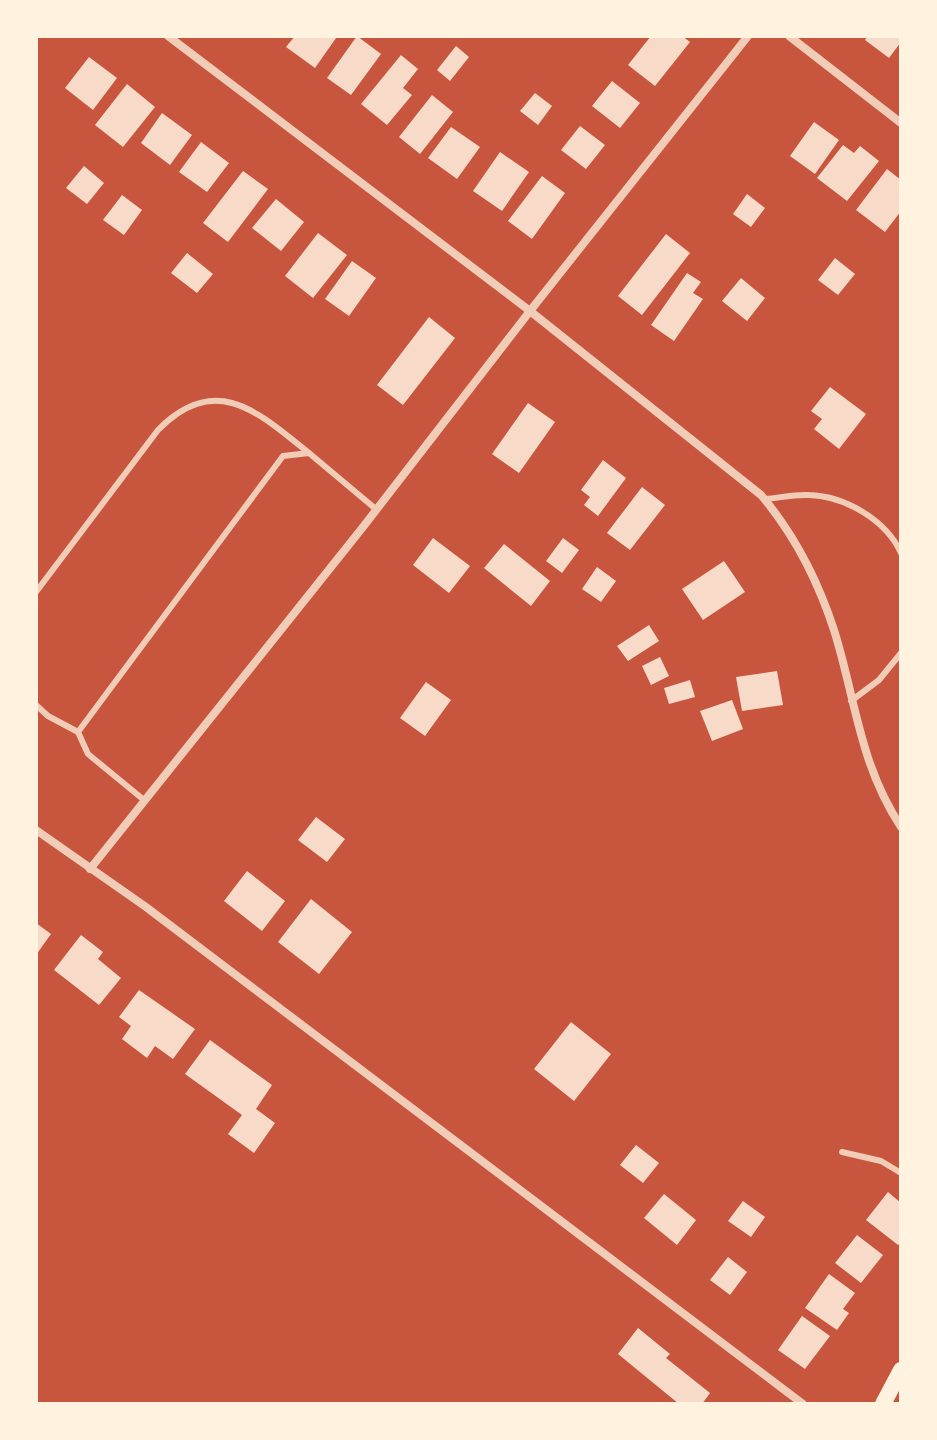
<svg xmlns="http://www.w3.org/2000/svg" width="937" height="1440" viewBox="0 0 937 1440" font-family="Arial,sans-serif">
<rect width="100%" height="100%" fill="#c8553d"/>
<g fill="#f7dbc8">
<polygon points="295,36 334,36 336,38 315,68 286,47"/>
<polygon points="357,36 381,54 351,95 327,78"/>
<polygon points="651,36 682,36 690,42 655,86 628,65"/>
<polygon points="868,36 901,36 901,42 889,58 865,40"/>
<polygon points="456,46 469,57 450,81 437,70"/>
<polygon points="401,55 418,69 403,88 412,95 387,125 361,104"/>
<polygon points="89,57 117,78 93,110 65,88"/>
<polygon points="612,81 640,103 620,128 592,106"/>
<polygon points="127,84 155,107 123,147 95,125"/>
<polygon points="535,93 552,106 538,125 520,111"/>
<polygon points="432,95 453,112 420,154 399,137"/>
<polygon points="162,113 192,135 170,165 141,143"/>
<polygon points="814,122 839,140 815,174 790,156"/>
<polygon points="580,126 605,145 586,169 561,150"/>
<polygon points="451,127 480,147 457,179 428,158"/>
<polygon points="201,142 229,163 207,192 179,172"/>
<polygon points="843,145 854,153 860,146 879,161 847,201 817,178"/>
<polygon points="500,152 529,172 502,211 473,191"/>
<polygon points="84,166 104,183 87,204 66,188"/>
<polygon points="887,169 901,180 899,192 901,194 901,211 885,232 856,210"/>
<polygon points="243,171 268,189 228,242 203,223"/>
<polygon points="542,176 565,193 532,239 508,221"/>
<polygon points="747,194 765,208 751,227 733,214"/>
<polygon points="122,195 142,210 124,235 103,220"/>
<polygon points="276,199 304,222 281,251 252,228"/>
<polygon points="318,233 347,255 313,298 285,276"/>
<polygon points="666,234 690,253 642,315 618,296"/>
<polygon points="187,253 213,274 197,293 171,273"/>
<polygon points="835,258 855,274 838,295 818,280"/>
<polygon points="352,261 376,278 349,316 325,299"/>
<polygon points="687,273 701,282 693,293 703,299 674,341 651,325"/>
<polygon points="741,278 765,298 747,321 722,301"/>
<polygon points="429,317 455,338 403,405 377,385"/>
<polygon points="830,387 866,414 839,449 814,429 822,419 811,411"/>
<polygon points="528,403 555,422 519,473 492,454"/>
<polygon points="603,460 626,478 598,516 584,505 590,497 581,490"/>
<polygon points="642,487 665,505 630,550 607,533"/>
<polygon points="433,538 470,566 449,593 413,565"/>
<polygon points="563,538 579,550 562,573 546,561"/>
<polygon points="504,544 550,581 531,606 484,568"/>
<polygon points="724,561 745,592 703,620 682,589"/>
<polygon points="597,567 616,581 601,602 582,589"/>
<polygon points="649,625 659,641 628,661 617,646"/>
<polygon points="660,657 669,676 651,685 642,666"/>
<polygon points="777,671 783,705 742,711 736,677"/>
<polygon points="690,680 695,697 669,704 664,688"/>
<polygon points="426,682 451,700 425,736 400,718"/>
<polygon points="732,700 743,729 712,741 700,711"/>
<polygon points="316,817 345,839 327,862 298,840"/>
<polygon points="247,871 285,901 262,931 224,901"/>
<polygon points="311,899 352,932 319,974 278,942"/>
<polygon points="36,923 51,934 36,955"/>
<polygon points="81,935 103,952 98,959 121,978 99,1005 54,970"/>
<polygon points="139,990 195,1029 173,1059 155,1046 147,1058 122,1039 131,1026 119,1017"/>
<polygon points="571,1022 611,1054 574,1101 534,1069"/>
<polygon points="210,1040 272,1085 256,1109 275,1123 254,1153 228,1134 242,1115 185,1074"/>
<polygon points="636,1145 659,1163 643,1183 620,1165"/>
<polygon points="888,1192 901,1203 901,1242 898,1245 866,1220"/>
<polygon points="664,1194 696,1220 677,1245 644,1218"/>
<polygon points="743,1201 765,1217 751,1237 728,1221"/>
<polygon points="857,1235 883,1255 861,1283 835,1263"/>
<polygon points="728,1257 747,1272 730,1295 710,1280"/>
<polygon points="829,1274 855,1293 843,1309 849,1313 837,1330 805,1308"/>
<polygon points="802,1316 830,1336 805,1369 778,1350"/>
<polygon points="638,1328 670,1354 666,1358 710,1393 702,1404 679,1404 618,1354"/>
</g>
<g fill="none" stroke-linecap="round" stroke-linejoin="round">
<g stroke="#f1ccb7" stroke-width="6">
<path d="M765,499C779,498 794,494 809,495C845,496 886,520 901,553"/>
<path d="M36,592L158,430C216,371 259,413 309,453"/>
<polyline points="851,701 879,680 901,653"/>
<polyline points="36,705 48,716 78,732"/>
<polyline points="144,800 88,754 78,732 283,456 309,453 377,510"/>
<polyline points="842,1152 881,1161 901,1173"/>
</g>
<g stroke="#f1ccb7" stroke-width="8">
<path d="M168,36L530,311L761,495C794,534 818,581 834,630C856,700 859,763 901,827"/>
<polyline points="789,36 901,123"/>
<polyline points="36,830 146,907 803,1404"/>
<polyline points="90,869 363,527 530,311 748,36"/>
</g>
<polyline stroke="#fff3e0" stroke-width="16" points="883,1404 901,1370"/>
</g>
<rect width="937" height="1440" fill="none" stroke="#fff3e0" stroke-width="76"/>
</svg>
